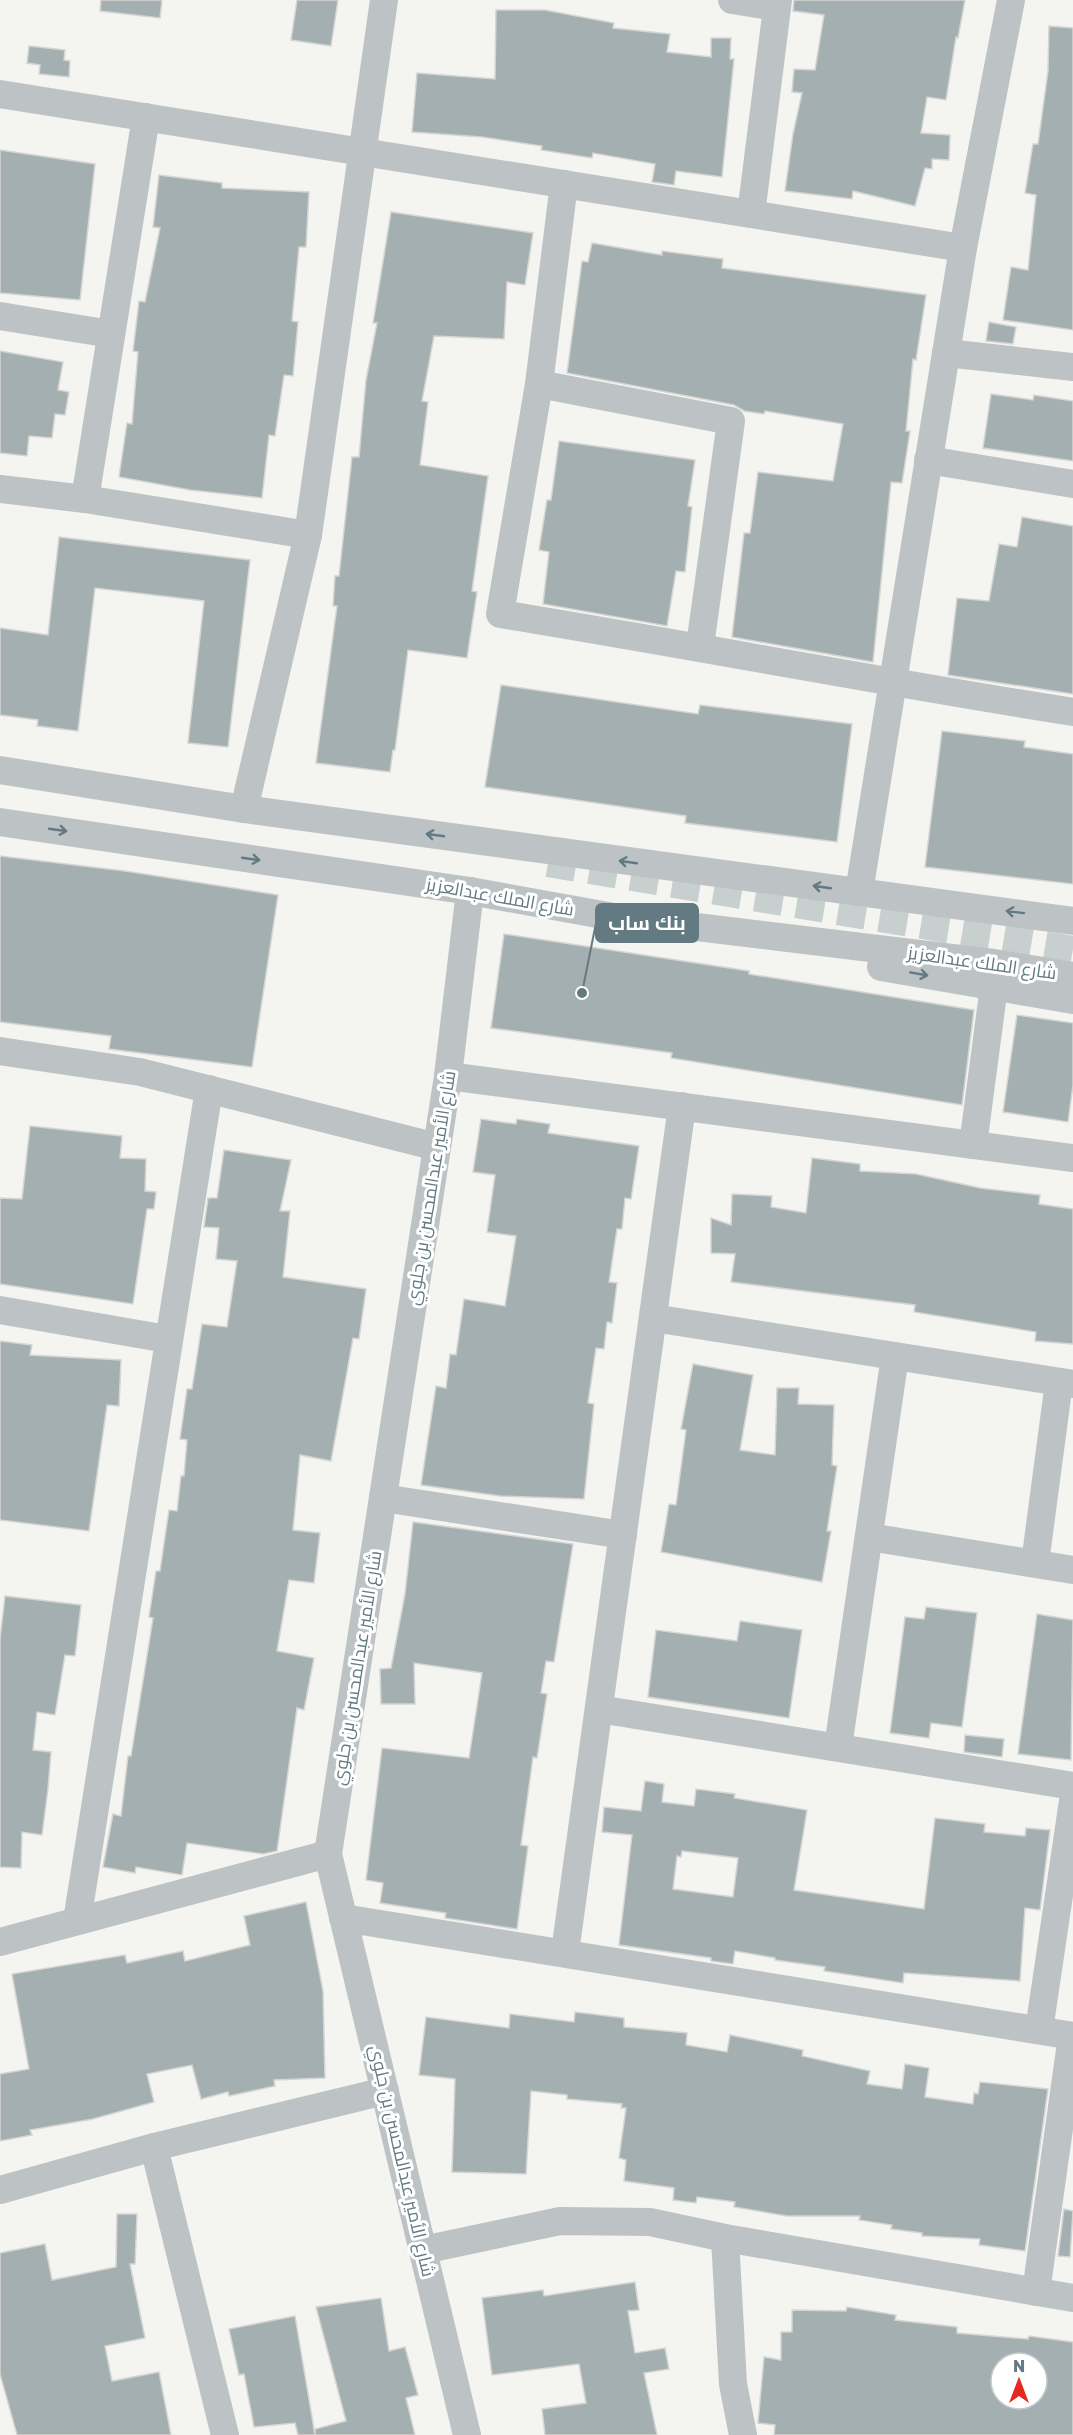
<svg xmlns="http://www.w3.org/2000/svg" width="1073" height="2435" viewBox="0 0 1073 2435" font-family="'Golos Text',Cairo,sans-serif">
<rect width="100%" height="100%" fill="#f4f4f0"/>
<g fill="#a4afb2" stroke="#d5d5d3" stroke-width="1.5" fill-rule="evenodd">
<polygon points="101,0 162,0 160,18 100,11"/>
<polygon points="297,0 338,0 331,46 291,40"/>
<polygon points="794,0 965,0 958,38 956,37 946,100 927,97 921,133 950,135 949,160 932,159 932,169 925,168 915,206 853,191 852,199 785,191 793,134 802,93 792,92 794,69 815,70 824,15 793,11"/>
<polygon points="496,10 545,10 614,23 613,28 670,34 667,52 711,57 711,38 731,38 730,59 734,59 722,177 676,171 674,185 652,182 655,164 593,153 592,158 541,150 542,146 482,137 412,132 417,73 495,79"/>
<polygon points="1049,26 1073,28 1073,330 1003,320 1011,267 1028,270 1036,195 1025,193 1033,144 1038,144 1048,71"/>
<polygon points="29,46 65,50 64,60 70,61 69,77 39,74 40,65 27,63"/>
<polygon points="0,150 95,164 80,300 0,293"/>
<polygon points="159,175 222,183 222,188 309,192 306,247 299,247 292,321 298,322 293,376 284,375 275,436 269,435 262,498 190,490 119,477 127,423 132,424 138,352 133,351 139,301 145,302 160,228 153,227"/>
<polygon points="391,212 533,233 525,285 507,282 504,339 434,336 422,401 428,402 420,465 488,476 472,591 477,592 467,658 408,650 395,750 393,750 390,772 316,763 337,606 333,606 335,576 339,576 352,457 359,457 366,380 377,323 373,323"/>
<polygon points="592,243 662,255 662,251 723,259 722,268 926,295 916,360 913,359 906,431 910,431 902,483 891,482 873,662 732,637 744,533 750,533 758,472 833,481 843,424 765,411 764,414 744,411 734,405 567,373 582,261 588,262"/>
<polygon points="989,322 1016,327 1013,344 986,341"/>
<polygon points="0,351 63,362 58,390 69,392 65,415 55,414 52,438 29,436 27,456 0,453"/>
<polygon points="991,394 1033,400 1034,395 1073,401 1073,461 983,448"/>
<polygon points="559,441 695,460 688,506 692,507 685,572 676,571 667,626 543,604 549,552 539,550 547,500 551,500"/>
<polygon points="1022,517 1073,526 1073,694 948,675 957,598 989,601 999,544 1017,547"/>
<polygon points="59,537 250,560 228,747 188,743 204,601 95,588 78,731 37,726 38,720 0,715 0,628 48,635"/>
<polygon points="501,685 698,714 700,705 852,724 837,842 685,823 686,816 485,787"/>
<polygon points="942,731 1025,741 1024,747 1073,754 1073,884 925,867"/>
<polygon points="0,856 125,871 278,895 252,1067 109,1049 111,1036 0,1022"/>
<polygon points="504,934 749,971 749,974 974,1010 962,1105 671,1058 672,1053 491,1028"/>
<polygon points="1017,1015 1073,1023 1073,1085 1068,1122 1003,1112"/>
<polygon points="481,1119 516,1124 517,1119 550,1124 548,1133 639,1146 631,1199 625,1198 622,1229 617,1229 609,1282 617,1283 612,1323 607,1322 604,1349 596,1348 588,1403 594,1404 584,1499 500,1496 421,1485 436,1386 446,1388 450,1354 456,1355 464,1299 505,1306 516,1236 487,1232 495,1175 473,1172"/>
<polygon points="30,1126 122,1136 120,1158 146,1159 145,1191 156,1192 154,1209 147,1209 133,1304 0,1284 0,1198 22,1199"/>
<polygon points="224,1150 291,1160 280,1211 290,1211 283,1277 366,1289 359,1339 353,1338 331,1461 300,1455 293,1530 320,1533 314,1583 289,1580 277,1651 314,1658 304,1710 297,1708 277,1851 263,1854 187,1843 182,1875 136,1867 135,1873 103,1867 113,1814 121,1816 128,1756 131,1756 153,1618 149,1617 156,1571 160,1571 169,1510 177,1511 181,1476 184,1476 187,1440 180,1439 187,1389 192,1389 202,1324 227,1327 237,1261 216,1259 219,1228 204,1227 208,1198 217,1198"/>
<polygon points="812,1158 860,1164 860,1171 916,1174 980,1188 1040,1195 1039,1204 1073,1209 1073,1344 1035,1341 1036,1332 914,1312 915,1305 731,1282 735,1254 711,1253 711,1218 731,1225 732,1194 772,1196 771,1207 806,1213"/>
<polygon points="0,1341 32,1345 30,1355 121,1360 119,1406 107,1405 89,1531 0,1520"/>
<polygon points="693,1364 753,1375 740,1450 775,1455 777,1388 799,1388 798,1404 834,1405 832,1465 837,1466 827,1531 831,1531 822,1582 661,1552 669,1504 676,1505 686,1430 681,1429"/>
<polygon points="413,1522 573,1544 554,1662 546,1661 541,1693 547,1694 537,1758 533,1757 521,1845 528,1846 517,1929 445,1918 446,1913 380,1903 383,1883 366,1880 382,1748 469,1758 482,1673 414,1663 415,1704 381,1704 380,1669 391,1668 405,1594"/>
<polygon points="5,1596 81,1605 75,1656 65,1655 55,1715 37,1712 33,1750 51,1752 48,1789 42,1835 22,1832 21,1868 0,1867 0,1639"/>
<polygon points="926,1607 977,1613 962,1727 931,1723 929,1738 890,1733 905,1617 924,1619"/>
<polygon points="1037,1614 1073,1620 1071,1760 1018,1754"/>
<polygon points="740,1621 802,1630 789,1718 648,1697 656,1630 737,1641"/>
<polygon points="965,1735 1004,1739 1002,1757 964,1752"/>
<path d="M645,1781L664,1784L662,1802L694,1806L696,1789L735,1794L734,1798L807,1810L794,1890L924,1909L935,1818L985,1824L984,1832L1025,1836L1026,1828L1050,1830L1040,1910L1025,1908L1020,1981L904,1973L903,1983L824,1971L825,1967L775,1960V1958L735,1951L733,1964L711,1961V1958L619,1945L632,1835L602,1832L604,1807L641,1811ZM682,1851L738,1858L733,1897L673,1889L677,1856L681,1857Z"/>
<polygon points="306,1902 323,1991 325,2078 274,2080 275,2086 229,2096 228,2092 201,2099 192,2065 147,2074 154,2102 93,2119 30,2130 32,2135 0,2141 0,2074 29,2069 12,1974 125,1955 127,1963 183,1951 185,1961 250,1945 244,1916"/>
<polygon points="575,2012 624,2018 624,2027 687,2033 686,2045 727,2052 730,2035 803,2050 802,2056 870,2071 867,2084 902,2089 905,2064 929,2068 925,2097 973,2104 974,2093 978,2094 980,2082 1048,2089 1025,2251 979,2245 980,2239 922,2236 922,2233 891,2229 892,2225 859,2220 860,2216 787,2216 734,2207 735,2202 697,2197 696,2203 673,2200 674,2188 624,2181 626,2160 619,2158 626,2108 621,2108 622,2104 567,2099 567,2095 531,2091 526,2174 452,2172 455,2079 419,2075 426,2017 509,2028 510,2014 574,2022"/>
<polygon points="1064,2209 1073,2211 1070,2257 1058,2256"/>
<polygon points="117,2214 137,2214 135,2264 130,2264 145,2338 105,2346 112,2381 159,2372 171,2435 17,2435 0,2374 0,2253 45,2244 52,2280 116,2267"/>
<polygon points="635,2282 639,2310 628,2311 635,2353 665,2348 669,2369 644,2373 657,2435 545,2435 542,2409 586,2403 579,2364 492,2375 482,2298 543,2290 544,2296"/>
<polygon points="381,2298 389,2351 405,2347 418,2395 406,2398 415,2435 315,2435 315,2429 346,2421 316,2307"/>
<path d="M847,2307L896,2315L895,2320L957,2327V2333L1028,2339L1029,2336L1073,2342V2435H774L775,2425L758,2423L764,2357L781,2360V2332H792V2310L846,2311ZM1001,2363H1037V2399H1001Z"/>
<polygon points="295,2316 315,2435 298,2435 295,2423 254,2427 244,2374 239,2375 229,2329"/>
</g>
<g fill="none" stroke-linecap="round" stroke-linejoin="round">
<polyline stroke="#c8cfcf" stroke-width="28" stroke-dasharray="28 14" stroke-linecap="butt" points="548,863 1073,950"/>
<g stroke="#bdc3c5" stroke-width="28">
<polyline points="732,0 777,7"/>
<polyline points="0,94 963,248"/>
<path d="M564,184L539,384L500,614C691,645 882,682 1073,712"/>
<polyline points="751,214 778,0"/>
<polyline points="0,316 111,334"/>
<polyline points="946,353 1073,367"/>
<polyline points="539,384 731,421 700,646"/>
<polyline points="928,460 1073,484"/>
<polyline points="0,489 85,499 308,535"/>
<polyline points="85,499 146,117"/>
<polyline points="0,770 244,809 1073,921"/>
<polyline points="244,809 308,535 384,0"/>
<polyline points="0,822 470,891 614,917 994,963 1073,976"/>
<polyline points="859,892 963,248 1011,0"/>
<polyline points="881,967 1073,1000"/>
<polyline points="0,1051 140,1072 437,1147"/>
<polyline points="448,1076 1073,1158"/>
<polyline points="973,1145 994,986"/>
<polyline points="0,1310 167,1339"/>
<polyline points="653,1318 1073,1384"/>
<polyline points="383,1498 623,1535"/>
<polyline points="869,1537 1073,1570"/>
<polyline points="1035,1563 1059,1382"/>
<polyline points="599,1709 1073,1786"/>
<polyline points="838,1747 895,1356"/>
<polyline points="343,1918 1073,2036"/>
<polyline points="77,1921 209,1089"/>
<polyline points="0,1942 328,1854"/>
<polyline points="565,1952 682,1106"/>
<polyline points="1039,2030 1073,1801"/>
<polyline points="154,2147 225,2435"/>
<polyline points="0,2190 154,2147 385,2091"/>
<polyline points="725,2238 733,2384 743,2435"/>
<polyline points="423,2250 560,2221 650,2222 725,2238 1073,2298"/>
<polyline points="1036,2292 1072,2036"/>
<polyline points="467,2435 328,1854 448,1076 470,891"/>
</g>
</g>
<defs><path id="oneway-shaft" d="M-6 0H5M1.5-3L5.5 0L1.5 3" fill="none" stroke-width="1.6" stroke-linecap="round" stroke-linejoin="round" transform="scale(1.5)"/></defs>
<g stroke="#637a82">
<use href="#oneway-shaft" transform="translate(58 830) rotate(8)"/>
<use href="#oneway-shaft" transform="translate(435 835) rotate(-172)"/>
<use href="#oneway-shaft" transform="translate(251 859) rotate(8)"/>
<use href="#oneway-shaft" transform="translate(628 862) rotate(-172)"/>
<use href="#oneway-shaft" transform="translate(822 887) rotate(-172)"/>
<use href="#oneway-shaft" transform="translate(1015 912) rotate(-173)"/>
<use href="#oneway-shaft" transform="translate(919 974) rotate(10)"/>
</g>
<g text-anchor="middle" stroke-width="6" stroke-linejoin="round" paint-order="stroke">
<g font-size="18" fill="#637a82" stroke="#fff">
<text transform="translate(500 897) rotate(10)" y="6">شارع الملك عبدالعزيز</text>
<text transform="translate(982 963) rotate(8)" y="6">شارع الملك عبدالعزيز</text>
<text transform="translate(431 1188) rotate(-81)" y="6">شارع الأمير عبدالمحسن بن جلوي</text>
<text transform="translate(357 1668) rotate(-81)" y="6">شارع الأمير عبدالمحسن بن جلوي</text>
<text transform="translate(402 2161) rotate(77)" y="6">شارع الأمير عبدالمحسن بن جلوي</text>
</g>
</g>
<path fill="none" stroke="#637a82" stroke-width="2" d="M582 993L596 923"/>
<circle fill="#637a82" stroke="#fff" stroke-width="2" cx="582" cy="993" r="6"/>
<rect fill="#637a82" stroke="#637a82" stroke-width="2" x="596" y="904" width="102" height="38" rx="6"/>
<g font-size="20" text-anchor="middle" font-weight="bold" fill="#fff">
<text x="647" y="930">بنك ساب</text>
</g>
<g transform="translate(1019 2381)"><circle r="28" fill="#ffffff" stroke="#c1cacd" stroke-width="1.5"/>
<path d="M0-4.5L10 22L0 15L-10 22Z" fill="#e52920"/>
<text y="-9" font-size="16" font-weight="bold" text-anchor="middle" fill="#637a82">N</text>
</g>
</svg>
